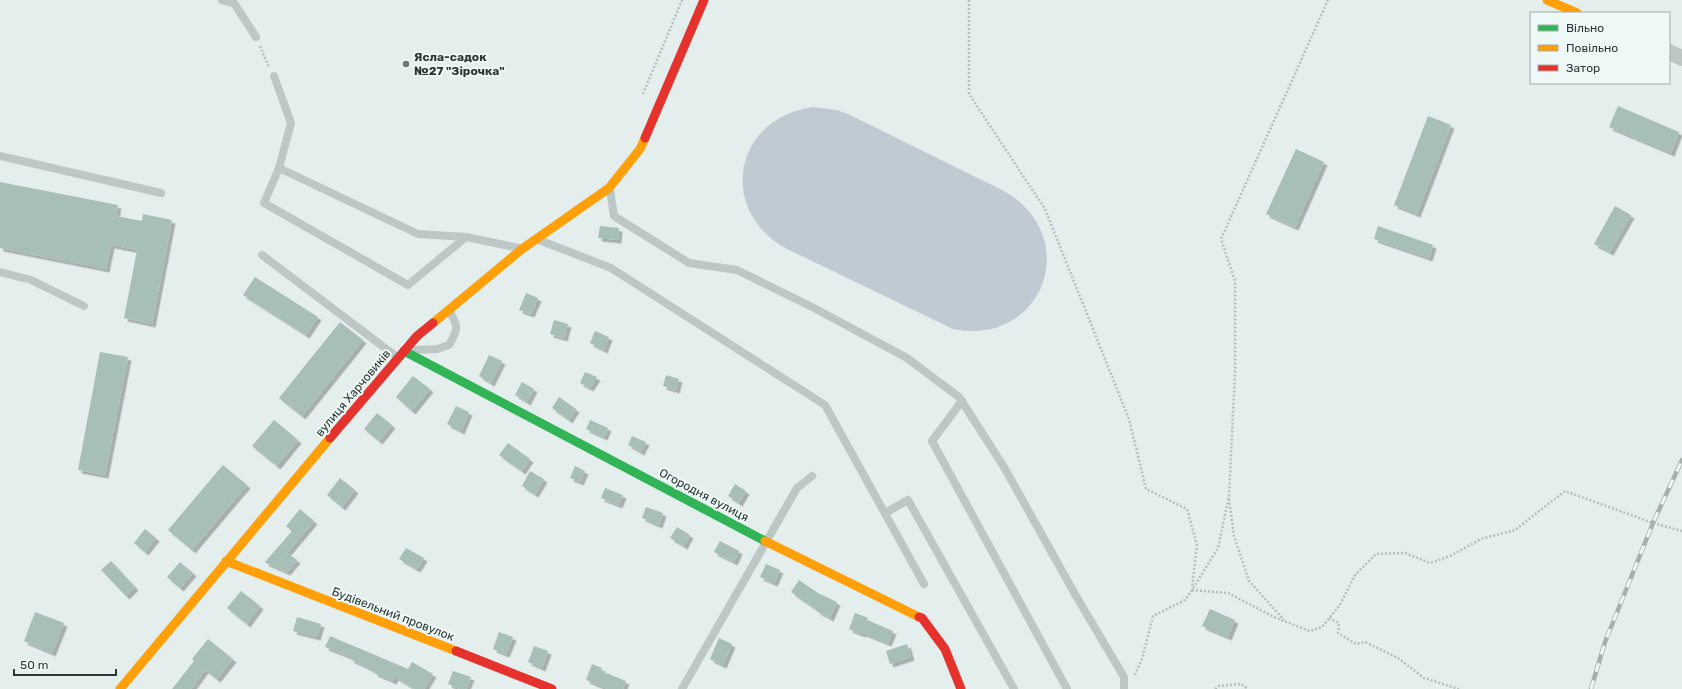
<svg xmlns="http://www.w3.org/2000/svg" width="1682" height="689" viewBox="0 0 1682 689" font-family="Rubik,sans-serif">
<defs>
<filter id="shadow"><feDropShadow dx="3.5" dy="3.5" stdDeviation="0" flood-color="#0004"/></filter>
</defs>
<rect width="100%" height="100%" fill="#e4eeec"/>
<path fill="#c0cad3" d="M813,107L837,110L848,114L1004,191C1084,237 1043,347 953,329L785,248C717,209 734,118 813,107Z"/>
<g fill="#a8bfb7" filter="url(#shadow)">
<polygon points="1618,106 1679,132 1671,153 1609,127"/>
<polygon points="1428,116 1451,125 1417,214 1394,205"/>
<polygon points="1296,149 1324,162 1295,227 1266,214"/>
<polygon points="0,182 118,205 116,216 142,221 143,214 172,220 152,324 124,318 137,250 111,245 106,269 0,248"/>
<polygon points="1615,206 1631,215 1610,252 1594,244"/>
<polygon points="600,226 619,228 618,240 598,238"/>
<polygon points="1378,226 1433,245 1429,258 1374,239"/>
<polygon points="255,277 318,317 306,335 243,295"/>
<polygon points="526,293 538,298 531,314 519,310"/>
<polygon points="554,320 568,324 564,338 550,334"/>
<polygon points="340,322 363,340 302,416 279,398"/>
<polygon points="595,331 609,337 604,350 590,343"/>
<polygon points="100,352 128,357 105,475 78,470"/>
<polygon points="489,355 502,361 491,383 479,376"/>
<polygon points="585,372 597,377 590,388 580,383"/>
<polygon points="666,375 679,379 676,390 663,386"/>
<polygon points="413,376 430,389 412,411 396,397"/>
<polygon points="522,382 534,389 527,402 515,395"/>
<polygon points="559,397 576,409 569,420 552,408"/>
<polygon points="456,406 469,412 461,431 447,424"/>
<polygon points="377,413 392,425 379,441 364,429"/>
<polygon points="274,420 298,440 277,466 252,446"/>
<polygon points="590,420 608,428 604,437 586,429"/>
<polygon points="632,436 646,442 641,452 628,445"/>
<polygon points="508,443 530,459 522,471 499,455"/>
<polygon points="223,465 247,485 192,550 168,530"/>
<polygon points="575,466 585,471 580,482 570,478"/>
<polygon points="530,471 544,479 535,494 522,486"/>
<polygon points="340,478 355,490 342,507 327,495"/>
<polygon points="735,484 746,491 739,503 728,496"/>
<polygon points="605,488 623,495 619,505 601,498"/>
<polygon points="646,507 663,513 659,525 642,518"/>
<polygon points="300,509 314,521 287,553 297,560 287,572 266,563 265,562 292,531 286,526"/>
<polygon points="677,527 690,535 684,546 670,538"/>
<polygon points="145,529 156,538 145,552 134,543"/>
<polygon points="720,541 739,551 734,562 714,552"/>
<polygon points="406,548 424,558 417,569 399,559"/>
<polygon points="111,561 135,587 126,596 101,570"/>
<polygon points="180,562 193,573 180,588 167,577"/>
<polygon points="766,564 780,570 774,583 760,577"/>
<polygon points="799,580 818,593 837,602 830,618 817,611 817,610 791,592"/>
<polygon points="241,591 260,606 247,624 227,608"/>
<polygon points="1210,609 1235,620 1228,637 1202,626"/>
<polygon points="35,612 64,623 52,653 24,641"/>
<polygon points="855,613 868,618 867,620 893,631 888,643 863,633 862,634 849,629"/>
<polygon points="297,617 321,624 317,637 293,631"/>
<polygon points="499,632 513,637 506,654 493,649"/>
<polygon points="330,636 408,669 412,662 433,674 424,689 415,689 395,677 393,681 374,673 375,671 350,659 351,657 325,647"/>
<polygon points="719,638 732,644 723,665 710,659"/>
<polygon points="208,639 233,659 217,679 205,670 191,689 172,689 194,661 192,659"/>
<polygon points="907,644 911,657 890,664 886,651"/>
<polygon points="534,646 548,651 542,668 528,662"/>
<polygon points="592,664 602,668 601,671 626,681 623,689 608,689 586,680"/>
<polygon points="453,671 471,677 466,689 460,689 448,684"/>
</g>
<g fill="none" stroke-linecap="round" stroke-linejoin="round">
<g stroke="#b6bfbd" stroke-width="2.5" stroke-dasharray="2 2" stroke-linecap="butt">
<polyline points="969,0 969,94 1045,209 1129,419 1146,489 1187,509 1197,545 1192,587"/>
<polyline points="260,46 269,67"/>
<polyline points="643,94 682,0"/>
<polyline points="1229,499 1234,536 1249,581 1284,620"/>
<polyline points="1192,590 1228,593 1276,618 1310,631 1322,627 1340,605 1355,575 1376,554 1405,553 1430,563 1450,556 1481,539 1515,530 1565,491 1653,523 1682,531"/>
<polyline points="1329,618 1339,623 1338,633 1356,644 1365,642 1398,658 1424,678 1459,689"/>
<polyline points="1135,675 1142,659 1153,616 1185,600 1192,590 1218,548 1229,496 1235,373 1235,281 1221,239 1328,0"/>
<polyline points="1215,689 1219,686 1241,684 1248,689"/>
</g>
<g stroke="#bdc7c5" stroke-width="8">
<polyline points="222,0 234,3 256,37"/>
<polyline points="274,76 291,123 279,168 418,234 466,237 519,248"/>
<polyline points="0,156 161,193"/>
<polyline points="279,168 264,203 408,285 466,237"/>
<polyline points="610,190 614,216 689,263 737,270 814,308 907,358 959,397 1004,467 1076,596 1124,677 1124,689"/>
<polyline points="539,240 611,268 825,405 924,584"/>
<polyline points="262,255 397,357"/>
<polyline points="0,272 31,280 84,306"/>
<path d="M415,350L437,349L449,345C458,330 459,326 449,311"/>
<polyline points="962,401 932,441 1067,689"/>
<polyline points="885,513 908,500 1014,689"/>
<polyline points="682,689 797,488 812,476"/>
</g>
<polyline stroke="#bdc7c5" stroke-width="16" points="1669,52 1682,58"/>
<polyline stroke="#30b455" stroke-width="9" points="404,351 765,541"/>
<g stroke="#ff9f0a" stroke-width="9">
<polyline points="1547,0 1577,13"/>
<polyline points="433,323 522,249 609,188 640,149 645,138"/>
<polyline points="765,541 919,617"/>
<polyline points="226,561 456,651"/>
<polyline points="120,689 330,438"/>
</g>
<g stroke="#e5322d" stroke-width="9">
<polyline points="645,138 704,0"/>
<polyline points="330,438 417,336 433,323"/>
<polyline points="919,617 922,618 945,649 961,689"/>
<polyline points="456,651 552,689"/>
</g>
<g stroke="#a8afad" stroke-width="4.5">
<polyline id="rail" points="1591,689 1605,642 1653,523 1682,460"/>
</g>
<use href="#rail" stroke="#eef9f7" stroke-width="3" stroke-dasharray="9" stroke-linecap="butt"/>
</g>
<circle fill="#6c7874" stroke="#eef9f7" stroke-width="1.5" cx="406" cy="64" r="4"/>
<g text-anchor="middle" stroke-width="4" stroke-linejoin="round" paint-order="stroke">
<g font-size="12" font-weight="bold" fill="#2c3834" stroke="#eef9f7" text-anchor="start">
<text x="414" y="61">Ясла-садок<tspan x="414" dy="14">№27 "Зірочка"</tspan></text>
</g>
<g font-size="12" fill="#2c3834" stroke="#eef9f7">
<text transform="translate(353 393) rotate(-50)" y="4">вулиця Харчовиків</text>
<text transform="translate(704 495) rotate(28)" y="4">Огородня вулиця</text>
<text transform="translate(393 614) rotate(21)" y="4">Будівельний провулок</text>
</g>
</g>
<rect x="1530" y="12" width="140" height="72" fill="#eef9f7" stroke="#a0aca9"/>
<rect x="1538" y="25" width="20" height="6" fill="#30b455" stroke="#a0aca9"/>
<text x="1566" y="32" font-size="12" fill="#2c3834">Вільно</text>
<rect x="1538" y="45" width="20" height="6" fill="#ff9f0a" stroke="#a0aca9"/>
<text x="1566" y="52" font-size="12" fill="#2c3834">Повільно</text>
<rect x="1538" y="65" width="20" height="6" fill="#e5322d" stroke="#a0aca9"/>
<text x="1566" y="72" font-size="12" fill="#2c3834">Затор</text>
<path d="M14 669v6h102v-6" fill="none" stroke="#2c3834" stroke-width="2"/>
<text x="20" y="669" font-size="12" fill="#2c3834" stroke="#eef9f7" stroke-width="3" paint-order="stroke">50 m</text>
</svg>
